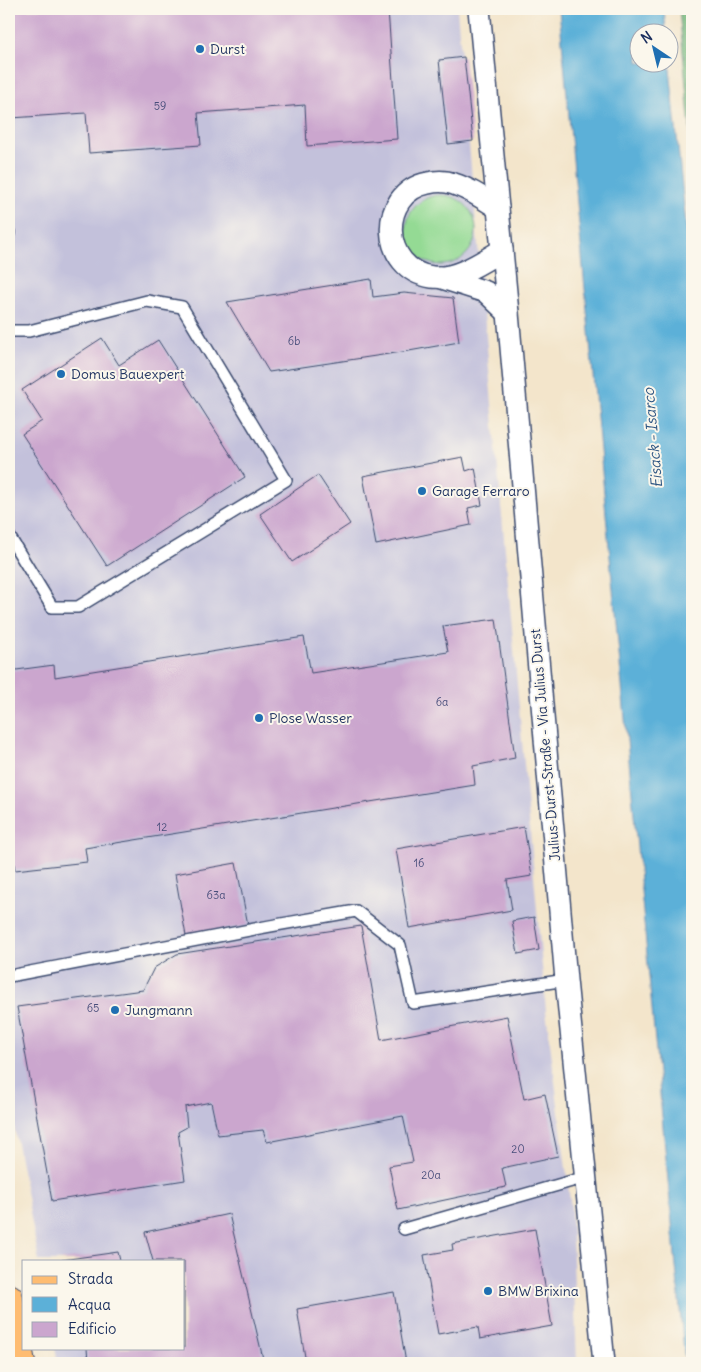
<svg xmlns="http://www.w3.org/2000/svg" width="701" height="1372" viewBox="0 0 701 1372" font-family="Delius,sans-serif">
<rect width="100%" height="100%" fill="#fbf7ec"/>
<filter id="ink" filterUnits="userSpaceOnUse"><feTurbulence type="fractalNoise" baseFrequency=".02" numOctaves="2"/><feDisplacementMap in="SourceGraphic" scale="10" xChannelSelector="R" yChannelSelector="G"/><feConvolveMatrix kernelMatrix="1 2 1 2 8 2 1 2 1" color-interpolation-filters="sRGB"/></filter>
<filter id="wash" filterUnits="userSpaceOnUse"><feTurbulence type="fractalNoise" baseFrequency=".0096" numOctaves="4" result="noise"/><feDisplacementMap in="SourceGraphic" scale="20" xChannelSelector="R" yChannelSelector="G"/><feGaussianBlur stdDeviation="1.12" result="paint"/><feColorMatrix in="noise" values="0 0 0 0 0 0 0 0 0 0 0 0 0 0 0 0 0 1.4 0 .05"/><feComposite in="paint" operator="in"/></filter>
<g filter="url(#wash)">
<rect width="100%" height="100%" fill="#f3e5cb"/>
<polygon fill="#c3c1db" points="9,9 457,9 546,1011 571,1208 577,1363 58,1363 55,1348 184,1348 184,1261 39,1261 9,1100"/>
<circle fill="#94da94" stroke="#588479" cx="441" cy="230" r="35"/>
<polygon fill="#77ba7e" stroke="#49746e" points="679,9 692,9 692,152"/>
<polygon fill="#5cb0d8" stroke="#3c709b" points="559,9 664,9 666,32 638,32 638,62 668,62 669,59 692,284 692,1363 685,1363"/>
<g id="blocks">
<g fill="#cba6ce">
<polygon points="9,9 388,9 397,139 307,146 305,105 198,113 201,145 89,153 86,113 11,118 9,90"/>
<polygon points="464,57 473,141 448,144 439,60"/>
<polygon points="371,279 373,297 404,293 453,298 459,342 409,351 269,372 227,302"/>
<polygon points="102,338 119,365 158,340 245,477 107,566 22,434 42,421 22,390"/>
<polygon points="463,457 466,471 475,468 482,505 468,508 471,525 376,545 363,476"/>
<polygon points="318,475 350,524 292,562 260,514"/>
<polygon points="496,619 515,758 473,766 475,785 85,848 87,862 15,870 9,832 9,671 54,665 55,677 304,637 311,673 448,652 443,626"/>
<polygon points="524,827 532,876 507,880 512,910 409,928 396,849"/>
<polygon points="236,863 248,925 186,936 175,874"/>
<polygon points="534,917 539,950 518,954 512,921"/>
<polygon points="361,926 381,1040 507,1016 524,1099 545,1094 558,1156 502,1168 506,1187 398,1210 389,1166 413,1162 403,1116 267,1142 263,1130 218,1135 211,1102 185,1107 187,1127 178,1132 185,1180 52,1201 17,1007 143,990 154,968 177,954"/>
<polygon points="229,1214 264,1363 88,1363 87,1348 184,1348 184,1261 153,1261 145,1232"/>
<polygon points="535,1229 552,1326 480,1339 478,1327 438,1334 424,1255 453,1250 452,1244"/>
<polygon points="118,1252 120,1261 62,1261 62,1260"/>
<polygon points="394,1292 406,1363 306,1363 297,1309"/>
</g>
</g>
</g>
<g filter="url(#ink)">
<use href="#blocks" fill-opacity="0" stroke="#3b4a6e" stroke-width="1"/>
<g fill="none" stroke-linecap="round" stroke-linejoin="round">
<g stroke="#3b4a6e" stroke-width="14">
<g id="service">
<polyline points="9,232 9,233"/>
<polyline points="9,331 29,331 147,301 182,307 286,480 78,607 52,607 9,536"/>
<polyline points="9,976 270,926 356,911 400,945 413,1003 566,980"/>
<polyline points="404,1229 586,1177"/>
</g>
</g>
<g stroke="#3b4a6e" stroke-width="24">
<g id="minor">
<polyline points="479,9 508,313 566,980 604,1363"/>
<path d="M498,208C484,199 470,189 454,184C446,181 437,181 428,183C377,193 380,270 432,277C456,280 482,262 502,250"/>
<polyline points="439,277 486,292 508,313"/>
</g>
</g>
<g stroke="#3b4a6e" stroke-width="30">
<polyline id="primary" points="9,1298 21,1363"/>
</g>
<use href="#service" stroke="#fff" stroke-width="11"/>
<use href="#minor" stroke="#fff" stroke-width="21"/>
<use href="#primary" stroke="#febc71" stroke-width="28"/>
</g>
</g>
<g fill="#1f6fb2" stroke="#fbf7ec" stroke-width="2">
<circle cx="200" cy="49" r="5"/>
<circle cx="61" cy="374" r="5"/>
<circle cx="422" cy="491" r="5"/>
<circle cx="259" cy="718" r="5"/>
<circle cx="115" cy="1010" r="5"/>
<circle cx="488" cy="1291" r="5"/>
</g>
<g text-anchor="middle" stroke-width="4" stroke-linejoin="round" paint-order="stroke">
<g font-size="11" fill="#474d7a">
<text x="160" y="110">59</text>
<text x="294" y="345">6b</text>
<text x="442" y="706">6a</text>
<text x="162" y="831">12</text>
<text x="419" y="867">16</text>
<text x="216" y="899">63a</text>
<text x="93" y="1012">65</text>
<text x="518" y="1153">20</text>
<text x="431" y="1179">20a</text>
</g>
<g font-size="14" fill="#1b2f5e" stroke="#fbf7ec" text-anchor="start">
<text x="210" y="54">Durst</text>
<text x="71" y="379">Domus Bauexpert</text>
<text x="432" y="496">Garage Ferraro</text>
<text x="269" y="723">Plose Wasser</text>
<text x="125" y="1015">Jungmann</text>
<text x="498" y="1296">BMW Brixina</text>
</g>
<g font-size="14" fill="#1b2f5e" stroke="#fbf7ec">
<text transform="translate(545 745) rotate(-95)" y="5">Julius-Durst-Straße - Via Julius Durst</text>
</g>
<g font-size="15" font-style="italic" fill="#2e5683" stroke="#fbf7ec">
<text transform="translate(653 438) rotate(-95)" y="5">Eisack - Isarco</text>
</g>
</g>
<rect width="701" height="1372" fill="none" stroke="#fbf7ec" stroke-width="30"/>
<rect x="22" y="1260" width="162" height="90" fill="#fbf7ec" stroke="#a1a7b3"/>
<rect x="32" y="1276" width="25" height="8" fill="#febc71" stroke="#a1a7b3"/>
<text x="68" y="1284" font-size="15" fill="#1b2f5e">Strada</text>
<rect x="32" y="1297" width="25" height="15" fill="#5cb0d8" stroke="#a1a7b3"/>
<text x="68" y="1310" font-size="15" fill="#1b2f5e">Acqua</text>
<rect x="32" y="1322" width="25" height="15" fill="#cba6ce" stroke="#a1a7b3"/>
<text x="68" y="1334" font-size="15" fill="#1b2f5e">Edificio</text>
<g transform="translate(654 48) rotate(325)"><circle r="24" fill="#fbf7ec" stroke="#a1a7b3"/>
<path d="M0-4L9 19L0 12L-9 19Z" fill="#1f6fb2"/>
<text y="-8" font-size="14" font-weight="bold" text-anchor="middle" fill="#1b2f5e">N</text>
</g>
</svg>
